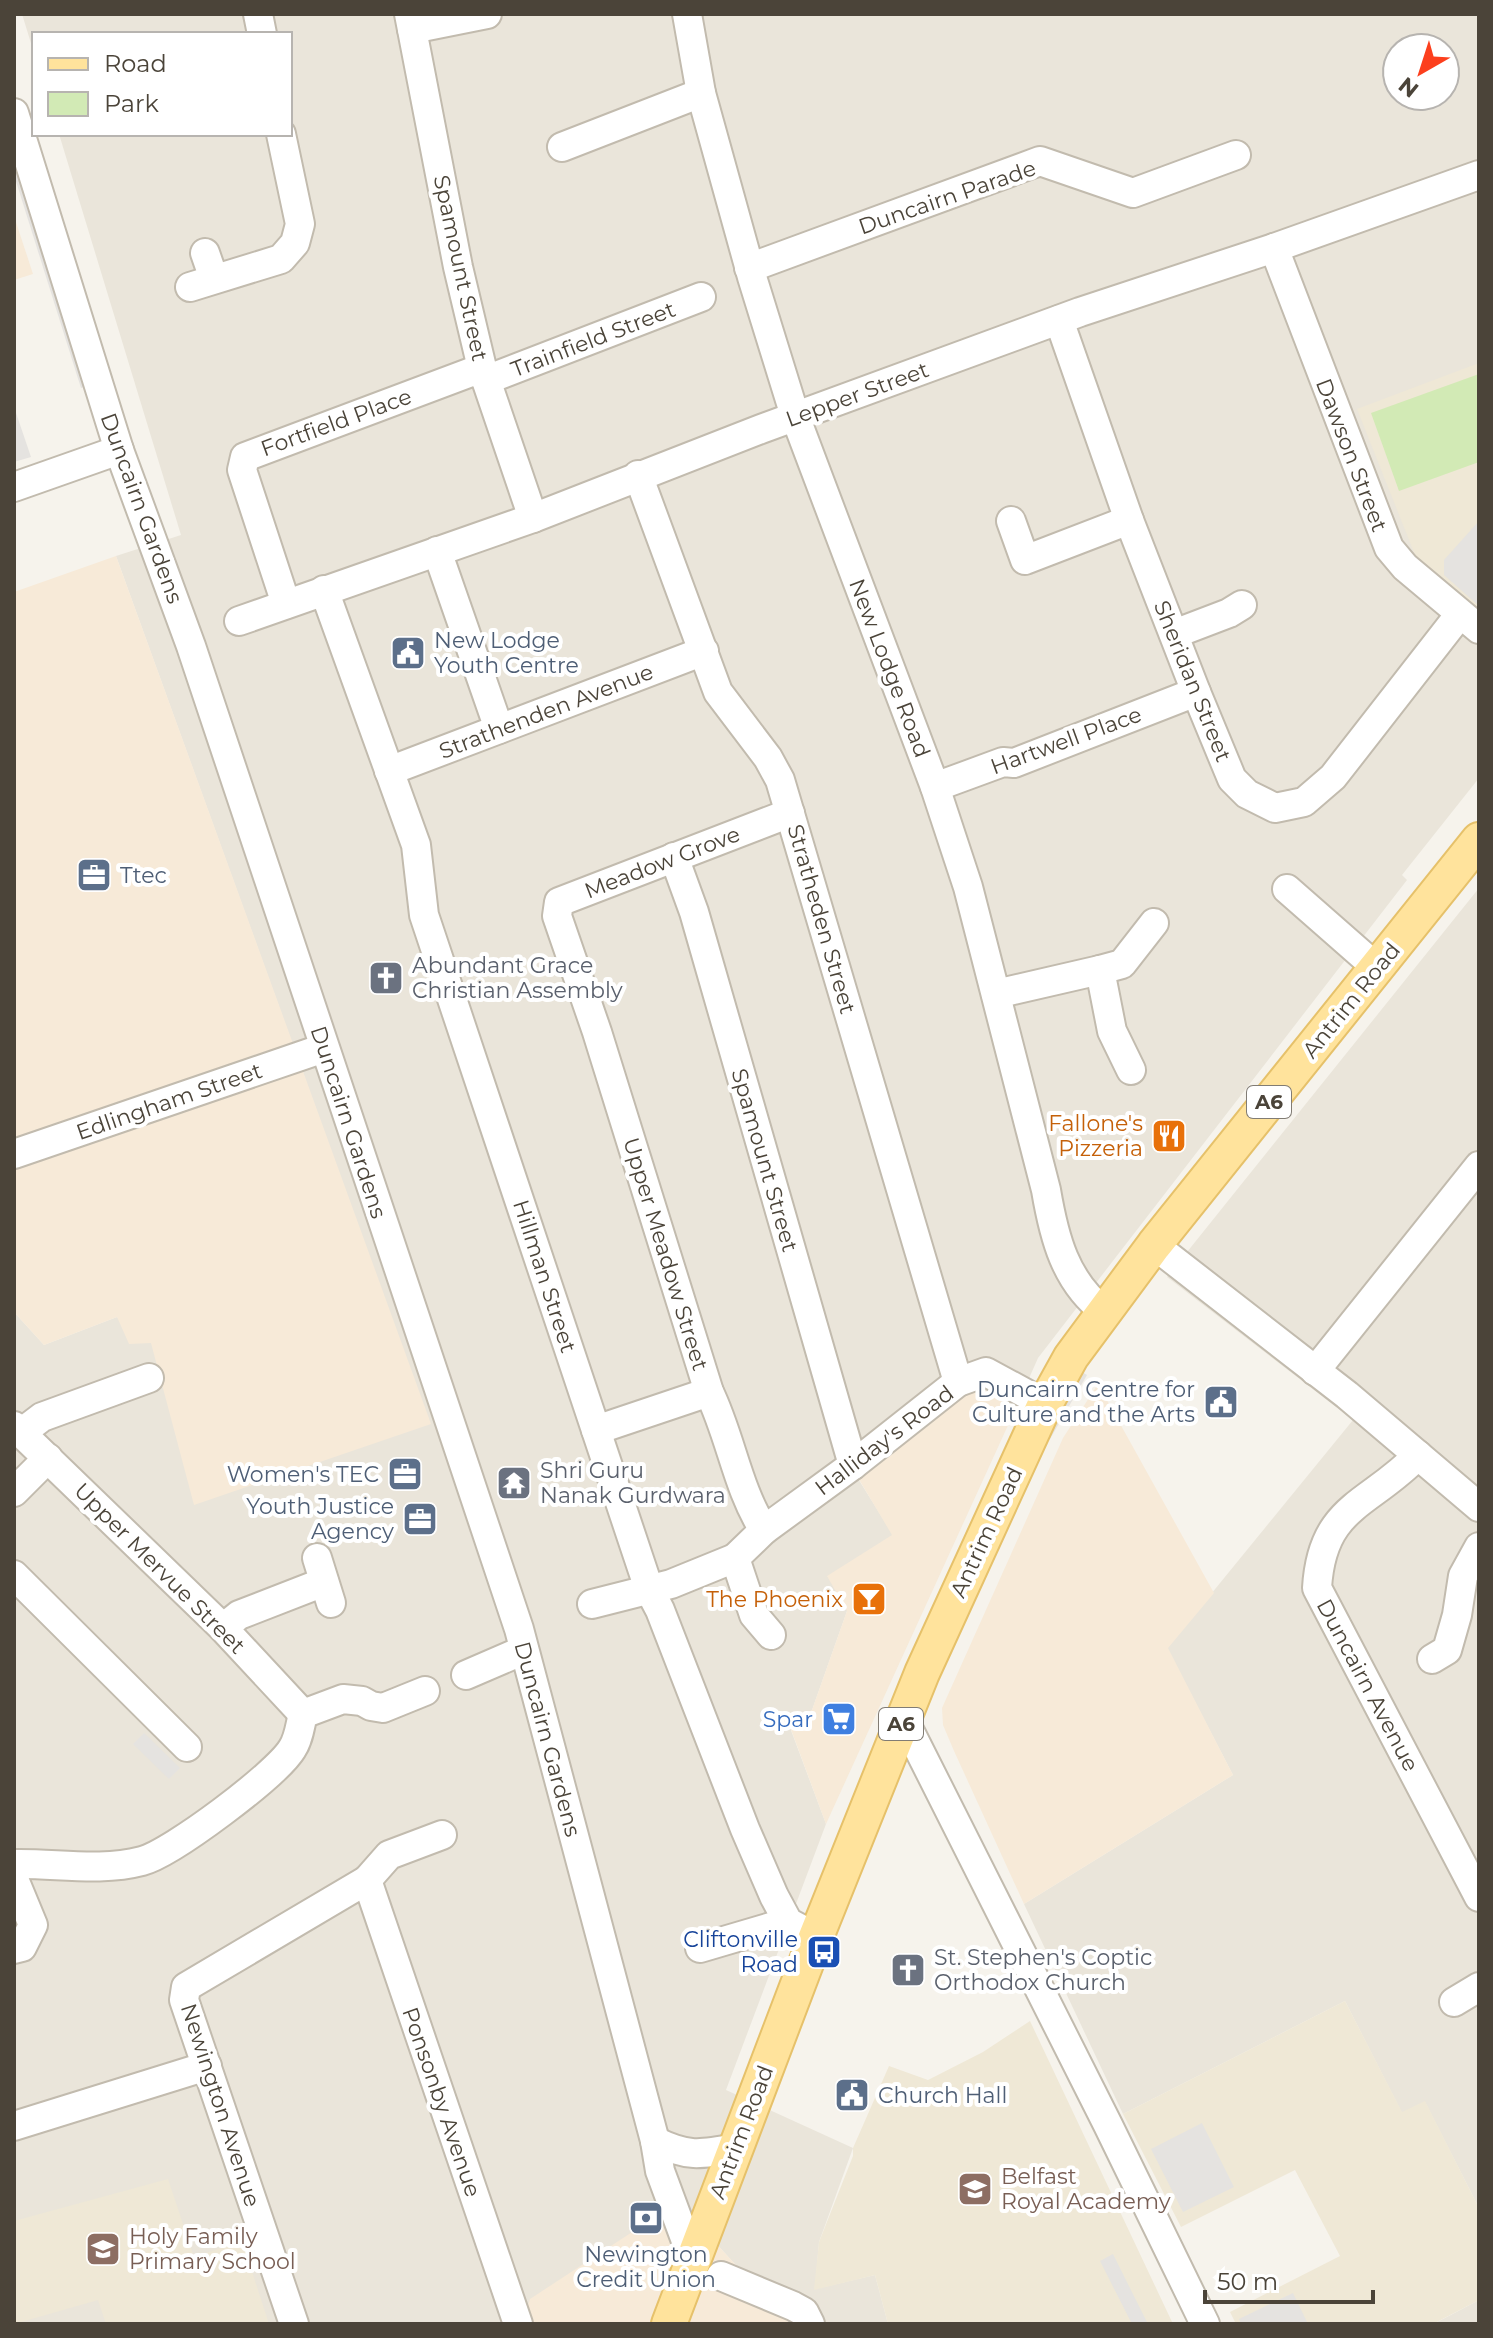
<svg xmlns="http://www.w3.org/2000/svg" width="1493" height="2338" viewBox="0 0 1493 2338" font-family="Montserrat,sans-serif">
<rect width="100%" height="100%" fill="#f6f3ec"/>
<g fill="#eae5da" fill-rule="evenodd">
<path d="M22,14H1479V778L1402,875L1407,880L1038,1358L1015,1410L978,1386L857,1477L893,1535L847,1611L812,1710L789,1725L826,1824L726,2090L853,2148L819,2242L815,2289L875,2275L888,2324H790L678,2202L522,2324H14V1312L44,1345L117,1317L151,1343L430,1424L116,556L181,535L59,134H290V34H34V53ZM1397,48H1445V96H1397Z"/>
<polygon points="1479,888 1479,2208 1425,2102 1402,2113 1345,2001 1123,2114 1024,1904 1233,1775 1167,1648 1353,1420 1167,1277"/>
<polygon points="1479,2300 1479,2324 1433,2324 1447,2317"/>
</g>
<g fill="#f7ead8">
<polygon points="14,216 33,274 14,280"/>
<polygon points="116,556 431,1424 194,1505 151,1343 129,1344 117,1317 44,1345 14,1312 14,592"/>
<polygon points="1098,1384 1214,1593 1168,1648 1233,1775 1024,1904 954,1751 943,1725 942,1708 1063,1438"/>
<polygon points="978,1386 1015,1410 826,1824 789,1724 812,1710 847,1611 827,1576 892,1535 857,1476"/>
<polygon points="678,2202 790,2324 522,2324 530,2299"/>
</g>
<g fill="#efe8d6">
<polygon points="1479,363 1479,613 1419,565 1357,409"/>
<polygon points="1345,2001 1402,2112 1425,2101 1479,2208 1479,2300 1433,2324 1236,2324 1230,2312 1340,2256 1295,2170 1181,2227 1123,2114"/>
<polygon points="1030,2021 1173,2324 888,2324 875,2275 814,2290 819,2242 853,2156 853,2148 889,2066 928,2080 983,2052"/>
<polygon points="168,2179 194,2257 242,2241 269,2324 106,2324 98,2300 14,2324 14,2221"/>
</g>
<polygon fill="#d2eab5" points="1479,374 1479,462 1399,491 1371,413"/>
<g fill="#e5e3e0">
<polygon points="14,151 87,386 81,388 14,175"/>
<polygon points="14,407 31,457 14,462"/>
<polygon points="1479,521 1479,606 1444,575 1444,560"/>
<polygon points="1082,1372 1087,1375 1050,1439 1045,1436"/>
<polygon points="144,1733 180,1768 169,1779 133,1744"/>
<polygon points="1202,2123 1234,2187 1183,2212 1151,2149"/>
<polygon points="1113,2254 1148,2324 1132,2324 1100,2261"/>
<polygon points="1293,2293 1308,2324 1241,2324 1239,2319"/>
</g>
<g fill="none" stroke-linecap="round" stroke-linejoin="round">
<g stroke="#c2bbae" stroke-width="32">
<g id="minor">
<polyline points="258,14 262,34"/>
<polyline points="409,14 458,267 482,368 533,518"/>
<path d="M687,14L701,93L752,277L795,416L935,787L968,887L1046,1190C1054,1237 1065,1282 1105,1312"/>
<polyline points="412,29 487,14"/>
<polyline points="14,113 119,450 191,646 519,1629 655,2141 660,2171 693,2260"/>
<polyline points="562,147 701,93"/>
<polyline points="1274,248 1389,548 1405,567 1479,629"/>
<polyline points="205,253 214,279"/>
<polyline points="749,268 1040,161 1133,193 1236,155"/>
<polyline points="190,287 281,259 295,243 300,224 281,134"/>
<polyline points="1059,320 1129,520 1196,692 1232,779 1247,794 1275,808 1304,802 1333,777 1460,614"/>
<polyline points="486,380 701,297"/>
<polyline points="638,475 718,692 768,758 780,780 958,1382"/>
<polyline points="14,487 119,450"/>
<polyline points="1011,521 1025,560 1129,520"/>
<polyline points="437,551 499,729"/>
<polyline points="324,590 416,845 424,915 649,1589 660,1610 745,1829 774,1896 788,1922 816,1937"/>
<polyline points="286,604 242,470 245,457 482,368"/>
<polyline points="239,621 533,518 761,429 1080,312 1274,248 1479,175"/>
<polyline points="1174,634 1229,613 1242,605"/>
<polyline points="389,771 704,651"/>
<polyline points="935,787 1003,762 1014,763 1196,692"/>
<polyline points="674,857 694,912 853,1465"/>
<polyline points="1287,889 1377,968"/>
<polyline points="1100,970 1122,964 1154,923"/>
<polyline points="996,994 1100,970 1112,1031 1131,1070"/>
<polyline points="14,1154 324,1048"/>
<polyline points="1154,1245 1347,1395 1479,1507"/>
<polyline points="1315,1371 1479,1166"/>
<polyline points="14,1426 223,1628 303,1714"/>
<polyline points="596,1430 709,1392"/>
<polyline points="21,1433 42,1417 149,1378"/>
<path d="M1418,1455C1369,1506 1322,1505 1317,1588L1479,1897"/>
<polyline points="14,1492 48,1458"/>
<path d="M764,1530C737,1488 731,1437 709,1392L597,1032L557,916L559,902L790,813"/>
<polyline points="317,1558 331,1603"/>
<polyline points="14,1575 187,1747"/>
<polyline points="592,1604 671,1584 735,1558"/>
<polyline points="223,1628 239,1615 324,1582"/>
<polyline points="771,1635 754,1615 735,1558 764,1530 853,1465 958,1382 986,1372 1045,1404"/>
<polyline points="1432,1659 1447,1650 1457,1615 1463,1576 1479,1547"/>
<polyline points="466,1675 524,1650"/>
<polyline points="903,1718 1108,2125 1205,2324"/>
<path d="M14,1864C56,1863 100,1872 142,1861C172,1853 276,1775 292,1749C299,1739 300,1725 303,1714L343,1699L362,1701L371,1706L383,1708L425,1691"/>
<polyline points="14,1879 33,1925 22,1947 14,1949"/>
<polyline points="367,1880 518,2324"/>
<polyline points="700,1948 788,1922"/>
<polyline points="1454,2002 1479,1987"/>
<polyline points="14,2126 207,2066"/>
<path d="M655,2141C687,2157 700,2155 735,2148"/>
<polyline points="721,2276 793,2306 804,2312 810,2324"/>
<polyline points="294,2324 184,2000 186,1987 367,1880 389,1855 442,1835"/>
</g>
</g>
<g stroke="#e6c16a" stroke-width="38">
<polyline id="major" points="669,2324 816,1937 922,1673 1045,1404 1071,1357 1154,1245 1479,840"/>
</g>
<use href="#minor" stroke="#fff" stroke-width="28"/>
<use href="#major" stroke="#ffe39c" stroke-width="34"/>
</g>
<defs>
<g id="civic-square" transform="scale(1.8)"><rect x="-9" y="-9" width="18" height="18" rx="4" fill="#5c6f8a" stroke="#fff"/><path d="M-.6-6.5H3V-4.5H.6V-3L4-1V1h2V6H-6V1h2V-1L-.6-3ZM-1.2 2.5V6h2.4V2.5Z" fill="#fff"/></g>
<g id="office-square" transform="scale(1.8)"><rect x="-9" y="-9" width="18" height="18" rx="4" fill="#5c6f8a" stroke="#fff"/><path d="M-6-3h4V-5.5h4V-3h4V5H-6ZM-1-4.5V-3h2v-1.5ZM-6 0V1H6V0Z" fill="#fff"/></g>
<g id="church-square" transform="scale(1.8)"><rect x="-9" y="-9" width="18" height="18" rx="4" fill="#6b7280" stroke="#fff"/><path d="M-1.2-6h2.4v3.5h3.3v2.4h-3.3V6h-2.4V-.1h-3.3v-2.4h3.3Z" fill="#fff"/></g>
<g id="restaurant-square" transform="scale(1.8)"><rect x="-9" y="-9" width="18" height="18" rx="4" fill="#e8710a" stroke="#fff"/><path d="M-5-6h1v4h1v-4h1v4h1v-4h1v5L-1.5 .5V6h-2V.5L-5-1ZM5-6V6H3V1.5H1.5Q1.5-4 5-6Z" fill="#fff"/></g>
<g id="temple-square" transform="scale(1.8)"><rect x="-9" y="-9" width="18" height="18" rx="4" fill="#6b7280" stroke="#fff"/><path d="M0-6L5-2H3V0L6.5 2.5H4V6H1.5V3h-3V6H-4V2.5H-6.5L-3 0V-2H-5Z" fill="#fff"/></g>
<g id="bar-square" transform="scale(1.8)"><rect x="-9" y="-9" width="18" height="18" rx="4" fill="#e8710a" stroke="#fff"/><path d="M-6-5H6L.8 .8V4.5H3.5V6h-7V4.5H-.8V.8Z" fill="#fff"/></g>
<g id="supermarket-square" transform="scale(1.8)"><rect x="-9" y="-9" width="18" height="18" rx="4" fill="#3f7fe0" stroke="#fff"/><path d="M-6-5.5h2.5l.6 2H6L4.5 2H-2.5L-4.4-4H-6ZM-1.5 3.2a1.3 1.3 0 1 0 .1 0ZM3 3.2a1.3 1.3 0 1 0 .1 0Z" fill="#fff"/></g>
<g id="bus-square" transform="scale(1.8)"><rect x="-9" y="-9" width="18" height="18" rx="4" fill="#1a4fb4" stroke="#fff"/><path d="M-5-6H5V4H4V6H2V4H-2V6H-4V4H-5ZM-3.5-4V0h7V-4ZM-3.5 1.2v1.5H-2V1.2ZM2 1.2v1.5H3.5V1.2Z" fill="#fff"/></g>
<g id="school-square" transform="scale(1.8)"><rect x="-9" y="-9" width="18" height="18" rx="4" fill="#8d6e63" stroke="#fff"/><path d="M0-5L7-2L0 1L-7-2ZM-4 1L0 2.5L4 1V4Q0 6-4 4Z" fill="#fff"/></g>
<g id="bank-square" transform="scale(1.8)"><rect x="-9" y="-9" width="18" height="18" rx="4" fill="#5c6f8a" stroke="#fff"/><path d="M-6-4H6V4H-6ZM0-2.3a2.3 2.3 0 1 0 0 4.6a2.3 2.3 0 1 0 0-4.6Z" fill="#fff"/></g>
</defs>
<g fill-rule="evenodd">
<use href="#civic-square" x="408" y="653"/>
<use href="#office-square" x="94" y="875"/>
<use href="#church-square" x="386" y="978"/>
<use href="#restaurant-square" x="1169" y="1136"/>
<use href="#civic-square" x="1221" y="1402"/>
<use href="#office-square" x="405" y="1474"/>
<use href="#temple-square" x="514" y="1483"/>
<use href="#office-square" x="420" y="1519"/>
<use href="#bar-square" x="869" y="1599"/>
<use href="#supermarket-square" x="839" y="1719"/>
<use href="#bus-square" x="824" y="1952"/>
<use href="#church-square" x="908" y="1970"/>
<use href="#civic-square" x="852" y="2095"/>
<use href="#school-square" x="975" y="2189"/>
<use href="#bank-square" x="646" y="2218"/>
<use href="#school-square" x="103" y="2249"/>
</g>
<g text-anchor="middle" stroke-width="8" stroke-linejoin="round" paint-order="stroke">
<g fill="#fff" stroke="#817c74" stroke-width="2">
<rect x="1247" y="1086" width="44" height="32" rx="6"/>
<rect x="879" y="1708" width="44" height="32" rx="6"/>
</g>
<g font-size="20" font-weight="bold" fill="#4b4439">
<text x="1269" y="1109">A6</text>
<text x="901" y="1731">A6</text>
</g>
<g font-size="22" fill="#4b4439" stroke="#fff">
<text transform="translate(947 197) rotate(-19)" y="8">Duncairn Parade</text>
<text transform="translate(461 268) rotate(78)" y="8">Spamount Street</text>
<text transform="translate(593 339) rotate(-21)" y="8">Trainfield Street</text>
<text transform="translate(857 394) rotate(-20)" y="8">Lepper Street</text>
<text transform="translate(336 422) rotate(-20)" y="8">Fortfield Place</text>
<text transform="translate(1352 455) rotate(69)" y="8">Dawson Street</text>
<text transform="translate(142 508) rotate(70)" y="8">Duncairn Gardens</text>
<text transform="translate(890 668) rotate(69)" y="8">New Lodge Road</text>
<text transform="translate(1193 681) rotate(68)" y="8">Sheridan Street</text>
<text transform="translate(546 711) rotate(-21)" y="8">Strathenden Avenue</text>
<text transform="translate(1066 740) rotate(-20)" y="8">Hartwell Place</text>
<text transform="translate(662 862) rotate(-21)" y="8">Meadow Grove</text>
<text transform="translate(822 919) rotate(74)" y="8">Stratheden Street</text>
<text transform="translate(1351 1000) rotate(-51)" y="8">Antrim Road</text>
<text transform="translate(169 1101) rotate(-19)" y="8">Edlingham Street</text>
<text transform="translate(349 1122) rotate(72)" y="8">Duncairn Gardens</text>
<text transform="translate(765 1160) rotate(74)" y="8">Spamount Street</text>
<text transform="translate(666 1254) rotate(73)" y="8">Upper Meadow Street</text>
<text transform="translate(545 1276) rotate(72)" y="8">Hillman Street</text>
<text transform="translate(884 1440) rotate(-37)" y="8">Halliday's Road</text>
<text transform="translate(986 1532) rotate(-65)" y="8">Antrim Road</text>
<text transform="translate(160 1568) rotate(45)" y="8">Upper Mervue Street</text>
<text transform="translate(1368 1685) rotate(62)" y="8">Duncairn Avenue</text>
<text transform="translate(548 1739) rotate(75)" y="8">Duncairn Gardens</text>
<text transform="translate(442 2102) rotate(71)" y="8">Ponsonby Avenue</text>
<text transform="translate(221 2105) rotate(72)" y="8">Newington Avenue</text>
<text transform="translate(741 2132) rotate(-69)" y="8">Antrim Road</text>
</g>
<g font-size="22" fill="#4e5e75" stroke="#fff" text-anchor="start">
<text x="434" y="648">New Lodge<tspan x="434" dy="25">Youth Centre</tspan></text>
<text x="120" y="883">Ttec</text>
<text x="1195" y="1397" text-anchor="end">Duncairn Centre for<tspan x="1195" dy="25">Culture and the Arts</tspan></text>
<text x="379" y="1482" text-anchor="end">Women's TEC</text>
<text x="394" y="1514" text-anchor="end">Youth Justice<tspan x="394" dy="25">Agency</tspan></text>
<text x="878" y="2103">Church Hall</text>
<text x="646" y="2262" text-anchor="middle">Newington<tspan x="646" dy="25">Credit Union</tspan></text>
</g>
<g font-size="22" fill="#5b616d" stroke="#fff" text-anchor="start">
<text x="412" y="973">Abundant Grace<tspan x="412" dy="25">Christian Assembly</tspan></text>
<text x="540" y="1478">Shri Guru<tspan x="540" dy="25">Nanak Gurdwara</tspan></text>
<text x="934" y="1965">St. Stephen's Coptic<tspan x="934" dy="25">Orthodox Church</tspan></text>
</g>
<g font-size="22" fill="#c56008" stroke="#fff" text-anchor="end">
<text x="1143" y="1131">Fallone's<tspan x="1143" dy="25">Pizzeria</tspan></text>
<text x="843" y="1607">The Phoenix</text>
</g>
<g font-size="22" fill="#366cbe" stroke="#fff" text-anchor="end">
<text x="813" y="1727">Spar</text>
</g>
<g font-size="22" fill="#164399" stroke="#fff" text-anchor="end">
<text x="798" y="1947">Cliftonville<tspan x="798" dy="25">Road</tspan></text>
</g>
<g font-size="22" fill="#785e54" stroke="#fff" text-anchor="start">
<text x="1001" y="2184">Belfast<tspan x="1001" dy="25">Royal Academy</tspan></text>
<text x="129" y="2244">Holy Family<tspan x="129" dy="25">Primary School</tspan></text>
</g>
</g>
<rect width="1493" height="2338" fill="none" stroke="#4b4439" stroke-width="32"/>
<rect x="32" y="32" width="260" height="104" fill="#ffffff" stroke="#b7b4b0" stroke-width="2"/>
<rect x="48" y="58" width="40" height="12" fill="#ffe39c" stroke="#b7b4b0" stroke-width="2"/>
<text x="104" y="72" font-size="24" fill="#4b4439">Road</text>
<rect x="48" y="92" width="40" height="24" fill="#d2eab5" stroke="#b7b4b0" stroke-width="2"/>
<text x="104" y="112" font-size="24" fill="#4b4439">Park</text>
<g transform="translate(1421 72) rotate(219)"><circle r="38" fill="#ffffff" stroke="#b7b4b0" stroke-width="2"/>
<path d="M0-6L14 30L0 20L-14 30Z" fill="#fc3f1d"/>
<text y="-12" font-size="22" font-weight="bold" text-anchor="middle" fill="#4b4439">N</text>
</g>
<path d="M1205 2290v12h168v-12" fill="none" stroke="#4b4439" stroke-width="4"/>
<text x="1217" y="2290" font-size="24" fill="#4b4439" stroke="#ffffff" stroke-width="6" paint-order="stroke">50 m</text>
</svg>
